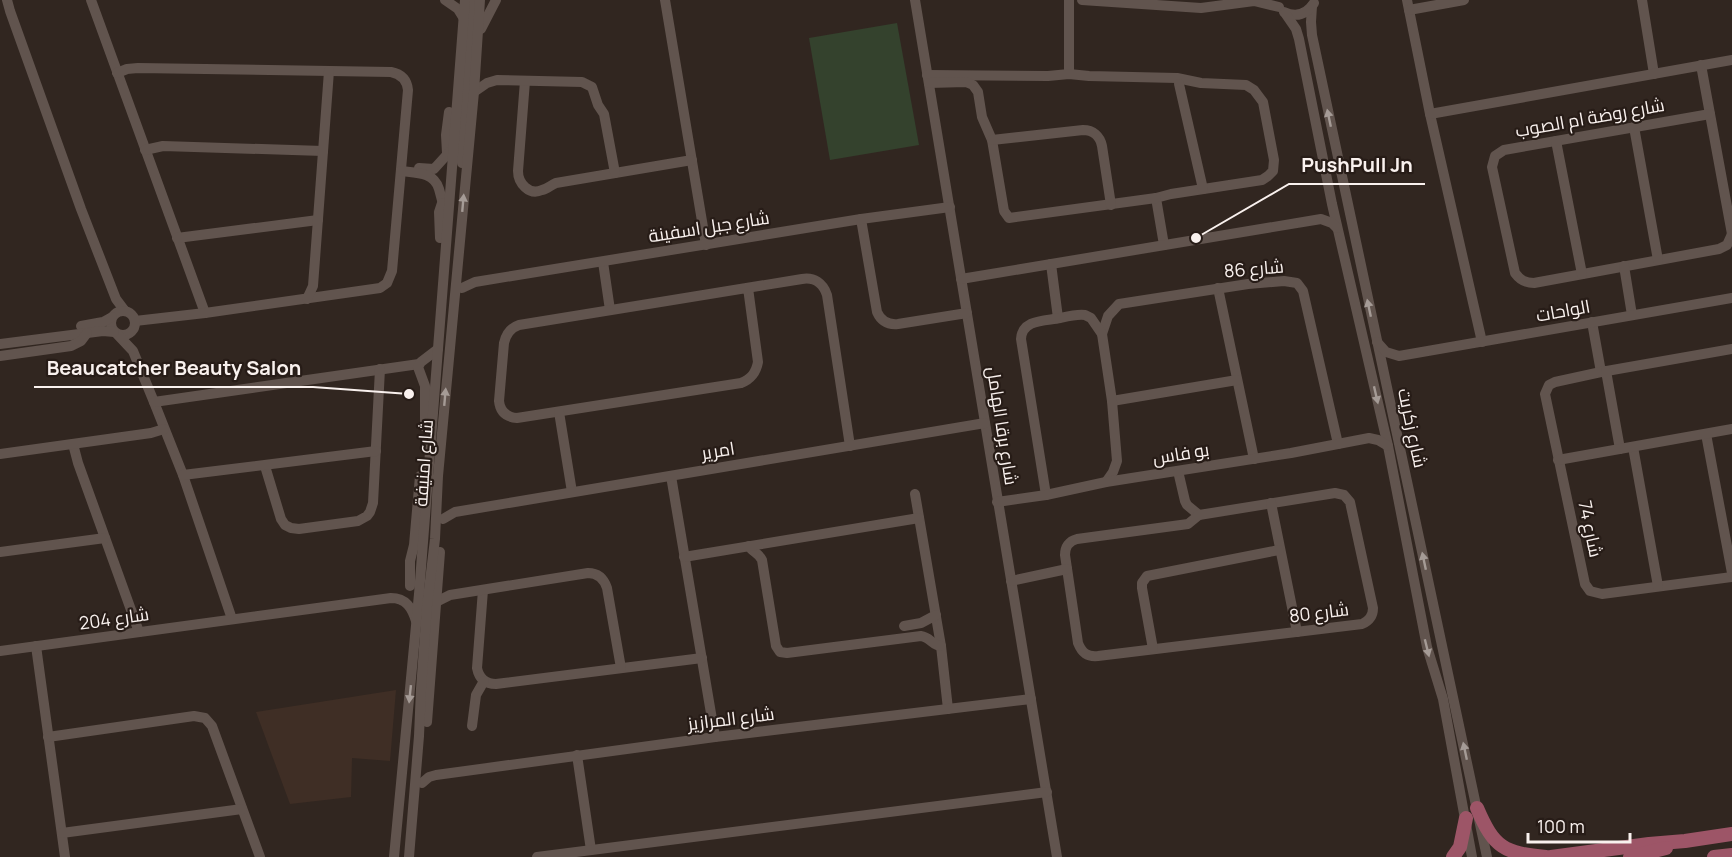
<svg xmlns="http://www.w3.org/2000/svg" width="1732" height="857" viewBox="0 0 1732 857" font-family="Manrope,Cairo,sans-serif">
<rect width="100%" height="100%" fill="#312620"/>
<polygon fill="#3f2e25" points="396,690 390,761 352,758 351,797 290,804 256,712"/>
<polygon fill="#34422d" points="897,23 919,145 830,160 809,38"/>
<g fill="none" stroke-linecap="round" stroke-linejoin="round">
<g stroke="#61544e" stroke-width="10">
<polyline points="7,0 10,11 81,209 116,299 125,311"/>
<polyline points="91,0 205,313"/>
<polyline points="445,0 458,9 463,17"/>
<polyline points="665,0 706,245"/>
<polyline points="915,0 1057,857"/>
<polyline points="1082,0 1201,8 1254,1 1279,7"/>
<polyline points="1407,0 1430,114 1482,342"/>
<polyline points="1642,0 1654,74"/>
<polyline points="1312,6 1311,22 1312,35 1487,857"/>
<polyline points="1409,10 1464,0"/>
<path d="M1284,12C1297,18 1307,14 1314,3"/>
<polyline points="1285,13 1296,29 1299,39 1332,204 1388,446 1427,647 1443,699 1472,857"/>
<polyline points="481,29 496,0"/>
<polyline points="1701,65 1732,234"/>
<path d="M117,73L127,69L138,68L391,72C401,74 407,80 408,90L392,271L387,283L380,288L205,313L135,321"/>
<polyline points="1069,74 1069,0"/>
<polyline points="927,75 1048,76 1069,74 1089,76 1177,78 1201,83 1246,85 1254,90 1263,102 1274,160 1273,171 1268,176 1262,180 1171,194 1156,198 1164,245"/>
<path d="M525,81L518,171C518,183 529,196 542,190C547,189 551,185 556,183L692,160"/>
<polyline points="929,83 966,82 973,85 978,92 982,117 992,140 1004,211 1009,218 1156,198"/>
<polyline points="1179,84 1203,189"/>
<polyline points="474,92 487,83 497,80 582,82 592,87 598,105 604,114 615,173"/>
<polyline points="1430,114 1732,60"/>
<path d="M1710,114L1504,150L1495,156L1492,167L1515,273C1520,280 1525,283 1534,283L1719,249L1727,245L1732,234"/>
<polyline points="1634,127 1658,260"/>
<path d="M992,140L1083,130C1093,130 1100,136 1102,146L1111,205"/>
<polyline points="1556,141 1582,274"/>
<polyline points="145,150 163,146 323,151"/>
<polyline points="447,153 446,135 449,112"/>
<polyline points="462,163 461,144 472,0"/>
<polyline points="419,168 434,169 453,148"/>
<path d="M401,171C416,173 434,172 439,189C441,196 442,202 445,209"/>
<path d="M861,219L877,312C881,321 888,325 898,324L967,313"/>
<polyline points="177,238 318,220"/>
<polyline points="440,238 439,212 442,203"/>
<polyline points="603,262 610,310"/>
<polyline points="1051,264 1058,318"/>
<polyline points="1624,266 1632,315"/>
<polyline points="961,279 1321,219 1332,223 1337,228"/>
<polyline points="462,288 475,282 861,219 950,207"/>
<path d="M748,288L758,362C756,373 751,379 741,383L517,418C506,417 500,411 499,401L504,343C506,334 510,328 519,325C613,310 708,294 802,279C814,277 823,283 827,295L850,446"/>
<polyline points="1218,288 1254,459"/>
<polyline points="307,299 313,286 329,71"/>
<circle cx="123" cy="323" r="12"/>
<polyline points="1592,322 1601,372"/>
<polyline points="81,326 103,322 112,317"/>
<polyline points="117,334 133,351 154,402 183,475 232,619"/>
<polyline points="1102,334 1108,316 1119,304 1248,284 1284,281 1297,283 1303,291 1338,444"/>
<polyline points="1377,342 1386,352 1399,356 1732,298"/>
<polyline points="0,344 103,331 114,332"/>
<polyline points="1732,349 1601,372 1555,382 1549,385 1545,394 1585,584 1590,591 1602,594 1732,577"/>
<polyline points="0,356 71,346 81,341 87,333"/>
<polyline points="1606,371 1620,449"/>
<polyline points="1112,401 1237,380"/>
<polyline points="154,402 419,364"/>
<polyline points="559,412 572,492"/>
<polyline points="425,427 425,386 418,367 421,362 438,349"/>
<polyline points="1706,434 1732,573"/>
<polyline points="73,444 78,463 139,632"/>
<polyline points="1633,447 1658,586"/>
<polyline points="0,454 151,433 164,429"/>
<polyline points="1558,460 1732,429"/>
<polyline points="265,466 281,519 285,525 291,528 299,529 358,521 367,516 370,512 373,503 380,369"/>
<polyline points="1178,471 1185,501 1187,505 1199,515"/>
<polyline points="183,475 376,451"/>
<polyline points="671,476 715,737"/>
<path d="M1335,493L1344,495L1350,502L1373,608C1373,616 1369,621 1362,624L1098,656C1087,657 1082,653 1078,643L1065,555C1065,547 1069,541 1077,539L1188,524L1199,515Z"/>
<polyline points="915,494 941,646 948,709"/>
<path d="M1046,495L1021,339C1022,319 1046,321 1060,318C1069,316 1077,314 1085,315L1091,318L1102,334L1112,401L1117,461L1113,472L1106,482"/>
<polyline points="997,502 1046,495 1106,482 1291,453 1369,438 1378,440 1388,446"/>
<polyline points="1271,503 1297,632"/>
<polyline points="443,519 455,512 985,423"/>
<path d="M749,546C752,552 759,553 762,560L776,646L780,652L787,653L921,636C930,637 933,646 941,646"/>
<polyline points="0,552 105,538"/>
<polyline points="684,557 919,518"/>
<polyline points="1011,581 1067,569"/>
<polyline points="410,586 410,561 414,545 420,476"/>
<path d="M483,590L477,668C479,678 485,684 496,684L702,658"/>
<path d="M436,602L450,595L588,573C598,573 604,579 607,588L621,668"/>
<polyline points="904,626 921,623 936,615"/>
<polyline points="36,646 65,857"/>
<polyline points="1153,649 1142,588 1142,583 1147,576 1279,550"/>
<path d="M0,651L391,598C406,598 412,608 416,621"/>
<polyline points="427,722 440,552"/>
<polyline points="472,726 476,695 484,681"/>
<polyline points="48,737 194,716 205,718 212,726 260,857"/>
<polyline points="577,755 591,850"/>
<polyline points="422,783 429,777 436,775 715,737 1031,699"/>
<polyline points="62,833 242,809"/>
<polyline points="394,857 419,594 465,0"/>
<polyline points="409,857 419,736 421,689 427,606 435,539 438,476 474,92 480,0"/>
<polyline points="537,857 1047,792"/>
</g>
<g stroke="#9d5567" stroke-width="14">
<path d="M1477,808C1494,848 1504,853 1546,857"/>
<polyline points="1453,857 1460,847 1466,818"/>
<polyline points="1551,857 1649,844 1685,841 1732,834"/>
<polyline points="1630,857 1666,848"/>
<polyline points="1714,857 1732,855"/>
</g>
</g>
<defs><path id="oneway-solid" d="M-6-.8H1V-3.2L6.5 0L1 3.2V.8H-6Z" transform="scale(1.5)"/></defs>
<g fill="#a59b96">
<use href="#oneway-solid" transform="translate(1329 118) rotate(-102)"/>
<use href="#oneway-solid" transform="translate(463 203) rotate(-85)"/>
<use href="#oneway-solid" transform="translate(1369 308) rotate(-102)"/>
<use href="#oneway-solid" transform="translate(1376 395) rotate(77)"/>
<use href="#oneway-solid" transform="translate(445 397) rotate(-85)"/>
<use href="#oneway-solid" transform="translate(1424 561) rotate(-102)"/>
<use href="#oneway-solid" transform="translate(1427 648) rotate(76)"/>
<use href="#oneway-solid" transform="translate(410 694) rotate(96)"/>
<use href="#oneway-solid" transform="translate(1465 751) rotate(-102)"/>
</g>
<g text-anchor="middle" stroke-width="4.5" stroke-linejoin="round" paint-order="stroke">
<g font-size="18" fill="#f9f1ee" stroke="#271c17">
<text transform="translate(1590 118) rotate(-10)" y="6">شارع روضة ام الصوب</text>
<text transform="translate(709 227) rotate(-9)" y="6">شارع جبل اسفينة</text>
<text transform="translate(1254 269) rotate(-5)" y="6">شارع 86</text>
<text transform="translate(1563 311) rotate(-10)" y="6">الواحات</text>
<text transform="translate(1002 426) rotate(81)" y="6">شارع برقا الهامل</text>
<text transform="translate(1412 428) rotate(78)" y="6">شارع زكريت</text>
<text transform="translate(718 451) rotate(-9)" y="6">امرير</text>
<text transform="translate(1181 454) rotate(-9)" y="6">بو فاس</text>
<text transform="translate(424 463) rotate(-86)" y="6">شارع امنيفة</text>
<text transform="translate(1590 529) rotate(78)" y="6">شارع 74</text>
<text transform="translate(1319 613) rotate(-7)" y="6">شارع 80</text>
<text transform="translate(114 619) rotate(-8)" y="6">شارع 204</text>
<text transform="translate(731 719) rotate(-7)" y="6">شارع المرازيز</text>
</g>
</g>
<path fill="none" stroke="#f9f1ee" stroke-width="2" d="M1196 238L1289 184H1425M409 394L313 387H34"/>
<g fill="#f9f1ee" stroke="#271c17" stroke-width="2">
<circle cx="1196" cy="238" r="6"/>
<circle cx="409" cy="394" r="6"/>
</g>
<g font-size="20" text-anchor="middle" font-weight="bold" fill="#f9f1ee" stroke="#271c17" stroke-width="4.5" stroke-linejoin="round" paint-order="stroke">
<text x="1357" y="172">PushPull Jn</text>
<text x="174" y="375">Beaucatcher Beauty Salon</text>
</g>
<path d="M1528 833v9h102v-9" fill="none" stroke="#f9f1ee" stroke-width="3"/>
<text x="1537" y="833" font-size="18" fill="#f9f1ee" stroke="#271c17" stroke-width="4.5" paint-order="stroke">100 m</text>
</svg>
